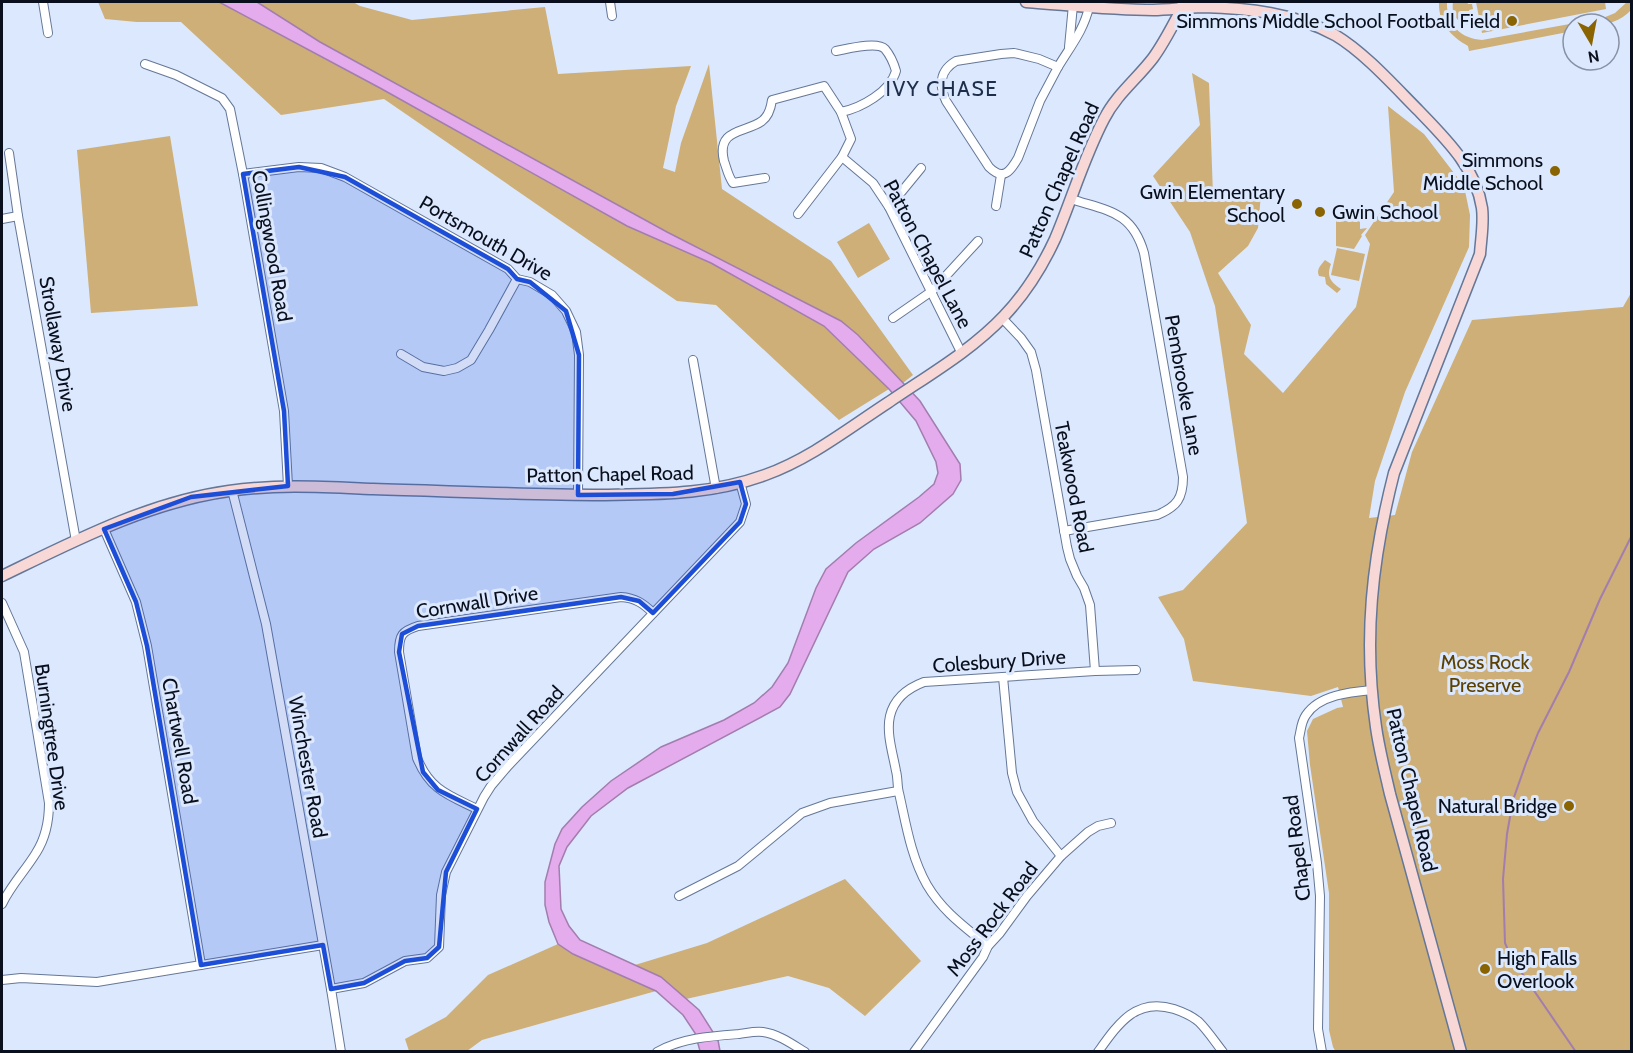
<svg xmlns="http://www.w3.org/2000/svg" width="1633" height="1053" viewBox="0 0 1633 1053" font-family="Cabin,sans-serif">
<rect width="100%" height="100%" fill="#dbe8fe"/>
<g fill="#cdaf77">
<polygon points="98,2 219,2 380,88 627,226 711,263 824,326 889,389 839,420 716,305 677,301 384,99 281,115 181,22 137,22 105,19"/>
<polygon points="257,2 353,2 360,6 412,20 545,7 558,74 691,66 676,106 663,168 675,172 681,143 709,64 722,189 831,261 913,375 903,383 858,335 841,321 667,232 320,42"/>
<path d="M1439,2H1447C1446,24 1461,39 1482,40L1603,18L1615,13L1627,2H1631L1632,9C1615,28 1596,24 1573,24V31L1469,51L1468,46C1450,36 1438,22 1439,2Z"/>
<path d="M1453,2H1467L1468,4H1472L1473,9L1469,10L1471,25C1458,24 1451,15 1453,2Z"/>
<polygon points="1476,2 1605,2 1606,9 1482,33"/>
<polygon points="1192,73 1209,83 1213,195 1261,194 1258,228 1248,246 1218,273 1251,325 1244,354 1283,393 1356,307 1370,244 1365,235 1394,192 1388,106 1424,134 1464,186 1470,215 1469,247 1405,392 1375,481 1369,518 1395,515 1412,452 1472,320 1623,307 1631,293 1631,1051 1336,1052 1333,1047 1329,1030 1329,893 1310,765 1307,731 1313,719 1337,708 1343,707 1338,687 1311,696 1193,681 1184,639 1158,597 1183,590 1247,523 1215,306 1190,232 1153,176 1200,125"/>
<polygon points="170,136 198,306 91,313 77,150"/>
<polygon points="1360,220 1360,229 1367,228 1361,235 1362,236 1354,249 1336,246 1336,221"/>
<polygon points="869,223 890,259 858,278 837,242"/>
<polygon points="1337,248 1365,254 1359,281 1331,275"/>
<path d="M1325,260L1331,264C1326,277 1331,282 1341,289L1337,293L1326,284L1325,277L1319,276C1316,269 1321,265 1325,260Z"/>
<polygon points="845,879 921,961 865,1016 829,988 788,976 686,999 661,977 635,965 707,943"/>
<polygon points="558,944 573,954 656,991 482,1040 467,1051 409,1051 405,1039 446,1017 488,975"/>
</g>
<polygon fill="#e4acec" stroke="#a27dae" stroke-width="1.5" points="219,2 257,2 320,42 667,232 841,321 858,335 920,401 960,464 961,480 953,494 920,523 874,549 848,572 790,694 780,707 628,788 591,816 567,847 559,866 561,909 569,926 580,940 661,977 699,1010 718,1040 720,1051 700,1051 695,1033 683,1015 656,991 573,954 558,944 549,922 545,905 545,882 555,844 562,829 582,807 611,781 661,747 724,720 754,703 772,687 788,663 816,588 826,569 856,543 919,497 934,484 938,473 936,462 916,421 889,389 824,326 711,263 627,226 380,88"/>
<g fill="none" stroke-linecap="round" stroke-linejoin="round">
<polyline stroke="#a27dae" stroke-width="2" points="1576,1052 1511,957 1505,943 1503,879 1507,834 1513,800 1526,763 1538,733 1569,672 1600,599 1632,535"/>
<g stroke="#657797" stroke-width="10">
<g id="street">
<polyline points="43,2 48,33"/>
<polyline points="610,2 612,16"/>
<polyline points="1069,47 1073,5 1071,3"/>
<path d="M836,51C847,49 877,41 885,49C890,55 894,64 896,71C890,92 861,108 841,112"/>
<path d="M1014,53L1039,59L1058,67L1040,101L1018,158C1010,172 1003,181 989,167L946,101C939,85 939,71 956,61L1001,54Z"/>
<polyline points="145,64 176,75 222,98 230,109 243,174 284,411 288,486"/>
<path d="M1058,67C1070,47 1084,30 1089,7"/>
<polyline points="9,153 18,216 76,541"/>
<polyline points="243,174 299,167 321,168 345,177 508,269 517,279 530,282 552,295 566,311 576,332 579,355 578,495"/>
<path d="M765,178L733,183C728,176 727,169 724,161C716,128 746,133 762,121C769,116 771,107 772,100L824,86L841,112L851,139L842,157L873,183L889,207L961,352"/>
<polyline points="996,206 1001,175"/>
<polyline points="889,207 921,168"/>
<polyline points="798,214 842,157"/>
<polyline points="2,219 18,216"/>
<polyline points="893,318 932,291 978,241"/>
<polyline points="1002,318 1021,338 1031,352 1036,370 1067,547 1070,559 1077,576 1084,588 1090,605 1095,671"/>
<polyline points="401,354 423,367 444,371 457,368 471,360 489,330 517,279"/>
<polyline points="693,360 716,489"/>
<polyline points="232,490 266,624 331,989 341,1052"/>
<polyline points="104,529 136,602 147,646 201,965"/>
<path d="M1064,531L1157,515C1177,507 1183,498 1183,477L1144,253C1132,211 1108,211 1071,199"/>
<path d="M2,603L24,652L49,803C49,820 45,839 36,853C25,871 11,885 2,904"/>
<polyline points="1003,677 1012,773 1017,792 1033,821 1061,856"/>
<path d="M477,809C448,795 430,790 417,758L399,652C399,635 402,631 418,626L621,597C635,598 643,603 653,613"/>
<polyline points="679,896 738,866 802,813 830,803 898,791"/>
<path d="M988,946C965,927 943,912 927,885C911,857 906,824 899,793C897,786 898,778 896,771C893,754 886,733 890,716C894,699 908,688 924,682L1095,671L1136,670"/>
<polyline points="2,980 21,978 97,982 323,945"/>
<polyline points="331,989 364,983 405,961 427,958 439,947 441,895 446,872 484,797 491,786 508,766 740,522 746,504 740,482"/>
<path d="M657,1052C681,1038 712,1036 739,1034C747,1033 755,1031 763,1032C778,1034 792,1044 805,1052"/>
<polyline points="914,1052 983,957 988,946 1000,933 1027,896 1061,856 1088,832 1098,826 1111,823"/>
<path d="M1098,1052C1118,1024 1136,997 1174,1009C1183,1012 1191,1015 1199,1022C1208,1031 1215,1042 1223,1052"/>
<path d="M1322,1052L1318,1029L1320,896L1317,863L1299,738C1301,730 1301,722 1306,715C1319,695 1350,692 1372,690"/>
</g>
</g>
<g stroke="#657797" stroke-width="13">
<g id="secondary">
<path d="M1026,2C1068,5 1110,10 1153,10C1169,10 1186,7 1203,7C1247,8 1295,13 1335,35C1365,53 1394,86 1419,111C1446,139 1476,168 1482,208C1484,223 1481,239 1480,254L1394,473C1372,559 1363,639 1376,727C1379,749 1385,772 1390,794L1461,1052"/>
<path d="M2,576C74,541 149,502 229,491C277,484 325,487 373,489C449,491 526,495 602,495C660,494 710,495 765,475C810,459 849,428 889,402C927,376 971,351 1004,316C1025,294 1042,267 1055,239C1072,199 1084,157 1104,119C1116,95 1137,79 1153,58C1164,43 1173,25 1182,8L1183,2"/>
</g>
</g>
<use href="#street" stroke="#fff" stroke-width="8"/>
<use href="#secondary" stroke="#f8d8d7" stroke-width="10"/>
</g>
<path fill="#1d4ed8" fill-opacity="0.2" stroke="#1d4ed8" stroke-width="4.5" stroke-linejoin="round" d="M299,167L345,177L508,269L517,279L530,282L566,311L579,355L578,495L673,494L740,482L746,504L740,522L653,613L639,601L621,597L418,626L402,634L399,652L423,772L438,790L477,809L446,872L439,947L427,958L405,961L364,983L331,989L323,945L201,965L147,646L136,602L104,529L191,497L288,486L284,411L243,174Z"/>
<g fill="#896401" stroke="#dbe8fe" stroke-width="2">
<circle cx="1512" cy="21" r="6"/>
<circle cx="1555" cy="171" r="6"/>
<circle cx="1297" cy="204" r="6"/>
<circle cx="1320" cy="212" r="6"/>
<circle cx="1569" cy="806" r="6"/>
<circle cx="1485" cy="969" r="6"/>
</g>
<g text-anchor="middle" stroke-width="6" stroke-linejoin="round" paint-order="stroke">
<g font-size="20" fill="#090f1c" stroke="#dbe8fe" text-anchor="end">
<text x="1500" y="28">Simmons Middle School Football Field</text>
<text x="1543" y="167">Simmons<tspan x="1543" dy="23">Middle School</tspan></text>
<text x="1285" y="199">Gwin Elementary<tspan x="1285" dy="23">School</tspan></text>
<text x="1332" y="219" text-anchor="start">Gwin School</text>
<text x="1557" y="813">Natural Bridge</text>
<text x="1497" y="965" text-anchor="start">High Falls<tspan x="1497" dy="23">Overlook</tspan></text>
</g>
<g font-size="20" fill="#090f1c" stroke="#dbe8fe">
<text transform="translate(1059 180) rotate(-66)" y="7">Patton Chapel Road</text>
<text transform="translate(486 238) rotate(30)" y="7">Portsmouth Drive</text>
<text transform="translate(272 246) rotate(80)" y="7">Collingwood Road</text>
<text transform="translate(928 254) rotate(62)" y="7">Patton Chapel Lane</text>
<text transform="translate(58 344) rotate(80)" y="7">Strollaway Drive</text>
<text transform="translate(1184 385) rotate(80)" y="7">Pembrooke Lane</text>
<text transform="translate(610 474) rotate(-1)" y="7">Patton Chapel Road</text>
<text transform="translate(1074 487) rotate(79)" y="7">Teakwood Road</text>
<text transform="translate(477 602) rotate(-9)" y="7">Cornwall Drive</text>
<text transform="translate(999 661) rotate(-4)" y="7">Colesbury Drive</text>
<text transform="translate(519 734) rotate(-48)" y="7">Cornwall Road</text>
<text transform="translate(52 737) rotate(82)" y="7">Burningtree Drive</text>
<text transform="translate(180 741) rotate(80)" y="7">Chartwell Road</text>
<text transform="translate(308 767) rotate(80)" y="7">Winchester Road</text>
<text transform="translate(1412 790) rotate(77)" y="7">Patton Chapel Road</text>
<text transform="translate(1297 848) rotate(-97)" y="7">Chapel Road</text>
<text transform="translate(992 919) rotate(-53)" y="7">Moss Rock Road</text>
</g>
<g font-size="20" fill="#5c4100" stroke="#dbe8fe">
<text x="1485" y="669">Moss Rock<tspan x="1485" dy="23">Preserve</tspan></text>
</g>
<g font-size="21" letter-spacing="1.5" fill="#1e2d49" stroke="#dbe8fe">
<text x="942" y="96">IVY CHASE</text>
</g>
</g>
<rect width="1633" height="1053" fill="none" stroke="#090f1c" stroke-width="6"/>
<g transform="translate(1591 42) rotate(170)"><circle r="28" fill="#dbe8fe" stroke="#8791a4" stroke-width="1.5"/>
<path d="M0-4.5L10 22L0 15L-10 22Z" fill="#896401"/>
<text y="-9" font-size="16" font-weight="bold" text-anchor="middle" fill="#090f1c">N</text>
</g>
</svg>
